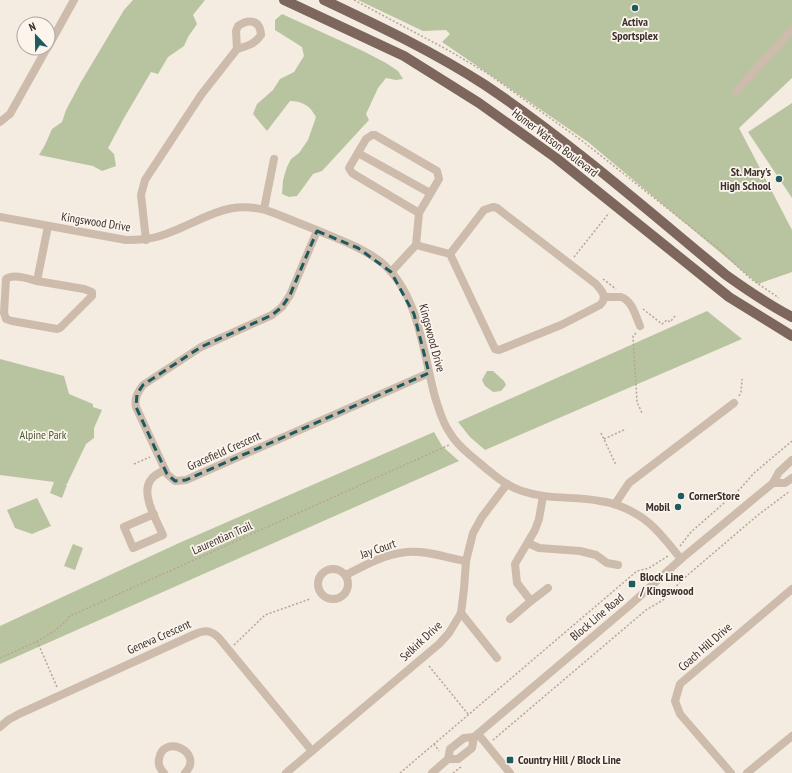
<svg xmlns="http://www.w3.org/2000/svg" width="792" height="773" viewBox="0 0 792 773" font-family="'PT Sans Narrow',sans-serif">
<rect width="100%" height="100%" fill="#f4ebe1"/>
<g fill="#b8c4a0">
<polygon points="133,0 205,0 193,15 197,24 188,37 184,46 168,57 158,74 151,72 124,118 108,148 114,154 116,166 102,171 93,166 39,155 45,145 52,129 62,122 66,110 81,82 124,10"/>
<polygon points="358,0 792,0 792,78 739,128 792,230 792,272 758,284 588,142 442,42 450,34 446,30 423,31"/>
<path d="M282,14L363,51L386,63L398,71L403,79L396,80L386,78L378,88L366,114L369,120L322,171L313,174L297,196L289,197L282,194L283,180L287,167L291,159L299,153L308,140L316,117C310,106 303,101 290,101L267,131L253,114L257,104L273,90L280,79L294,72L304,56L302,47L275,30V20Z"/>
<polygon points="792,103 792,198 748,132"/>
<polygon points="707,311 742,339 485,450 470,437 458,422"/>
<polygon points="0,359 64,376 69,394 93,404 93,407 102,410 94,428 94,438 86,444 67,484 65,484 67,485 62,498 50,493 54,482 0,475"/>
<polygon points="487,371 493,371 504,381 506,385 501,391 493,392 485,386 482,380"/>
<polygon points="434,432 442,446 459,461 0,664 0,626 179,543"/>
<polygon points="37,498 51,526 32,534 15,528 7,510"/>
<polygon points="73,544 83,548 75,570 64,566"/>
</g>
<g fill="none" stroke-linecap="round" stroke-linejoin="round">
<g stroke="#b9a596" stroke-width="1.5" stroke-dasharray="2 2" stroke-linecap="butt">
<polyline points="354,0 446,49 487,73 581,140 720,250 751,279 779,298"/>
<polyline points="574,257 609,213"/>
<polyline points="603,279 616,289"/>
<polyline points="643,309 662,324 667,320 670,322 676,315"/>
<polyline points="636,333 633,336 637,402 642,413"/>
<polyline points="739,396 741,392 742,379"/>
<polyline points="601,433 616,465"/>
<polyline points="604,439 626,429"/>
<polyline points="134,464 150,457"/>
<polyline points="680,546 691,532 740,489 754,473 792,441"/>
<polyline points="37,641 57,687"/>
<polyline points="234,645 265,615 310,599"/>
<path d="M0,658C26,646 52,638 70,616L449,445"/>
<polyline points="429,666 468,714"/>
<polyline points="493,740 646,610 663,600 683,579 758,515 790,491"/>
<polyline points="434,744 439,751"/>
<polyline points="400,773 637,571 649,568 668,556"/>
<polyline points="453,773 461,767"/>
</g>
<g stroke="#cdbbac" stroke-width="8">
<polyline points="48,47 74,0"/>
<polyline points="736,91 792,30"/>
<polyline points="0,122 10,114 47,48"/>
<polyline points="358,153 430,193"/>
<polyline points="264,209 274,159"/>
<path d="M0,217L126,240C137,240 148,240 160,236C202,223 227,195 274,213C289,219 304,225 319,231C340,240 363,248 381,262C419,293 423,353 435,397C439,409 442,422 450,433C455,442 463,449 470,455C486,468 503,485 522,491C548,500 574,496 600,501C617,503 636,512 649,523C661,533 671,547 681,559"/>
<path d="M317,231L290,295L282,307L272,315L201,347L143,385C138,392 134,398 136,407L167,474L175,481L186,480L429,373"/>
<path d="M146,240L141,195L145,180L201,95L237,49L236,31L238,26C248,19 260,19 261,35C255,44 247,46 237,49"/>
<polyline points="416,245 419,213 439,179 437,171 375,135 372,135 366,139 349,168 352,173 419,213"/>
<path d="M391,272L416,245L450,254L495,349L499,350L561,325L600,305C608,297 602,291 596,284L497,208L493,207L484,210L450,254"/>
<path d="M37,281C29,279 13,273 6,279L4,313L6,319L12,321L57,329L60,328L92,296V292L84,289L37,281L48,226"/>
<path d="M605,297C610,297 616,297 621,297C632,300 636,317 640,326"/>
<polyline points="773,483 785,483 792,478"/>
<polyline points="615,504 629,483 734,403"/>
<path d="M154,514L124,527L133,548L163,535C157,521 141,495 150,481C153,475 159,473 165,470"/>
<polyline points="528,543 539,548 580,551 596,555 607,563 618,565"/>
<circle cx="333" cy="584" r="15"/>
<path d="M346,575C365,565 385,554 407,552C426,550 447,558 466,561"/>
<polyline points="531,601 548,588"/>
<polyline points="461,613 497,658"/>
<polyline points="510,619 531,601 517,583 515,564 535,530 539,519 543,496"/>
<path d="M0,727L8,720L19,714L193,635C204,630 210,629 219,638L312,751"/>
<polyline points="478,734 510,773"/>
<polyline points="448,759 450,749 464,738 474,737"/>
<path d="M164,773C160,769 158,764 159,759C163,733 205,752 185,773"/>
<polyline points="286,773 439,644 449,633 461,613 464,589 466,561 473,533 482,517 507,484"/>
<polyline points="432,773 448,759 458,759 472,748 474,737 629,606 681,559 773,483 779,472 792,460"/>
<polyline points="731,773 680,714 675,701 680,684 792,589"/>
<polyline points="747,773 792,736"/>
</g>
<g stroke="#7d675c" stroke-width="10">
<polyline points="284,0 404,56 479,103 556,158 729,297 792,336"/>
<path d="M324,0C379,26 434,52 485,85C570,142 647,210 726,275C747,290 769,305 792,317"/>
</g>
</g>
<path fill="none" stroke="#1f5a5e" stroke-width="3" stroke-dasharray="8 5" stroke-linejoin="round" d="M317,231L358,248L391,272L414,314L429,373L186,480L175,481L167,474L136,407L137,394L143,385L201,347L272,315L282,307L290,295Z"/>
<g fill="#1f5a5e" stroke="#fbf5ee" stroke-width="1.5">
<circle cx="635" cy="8" r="4"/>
<circle cx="779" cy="179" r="4"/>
<circle cx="681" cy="496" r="4"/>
<circle cx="678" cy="507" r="4"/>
<rect x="628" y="580" width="8" height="8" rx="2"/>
<rect x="506" y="756" width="8" height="8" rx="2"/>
</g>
<g text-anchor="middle" stroke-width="3.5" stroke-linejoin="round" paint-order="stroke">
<g font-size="12" font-weight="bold" fill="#3b302b" stroke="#fbf5ee" text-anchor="start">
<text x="635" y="26" text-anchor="middle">Activa<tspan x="635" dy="14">Sportsplex</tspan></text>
<text x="771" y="176" text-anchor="end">St. Mary's<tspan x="771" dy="14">High School</tspan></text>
<text x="689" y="500">CornerStore</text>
<text x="670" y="511" text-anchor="end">Mobil</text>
<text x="640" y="581">Block Line<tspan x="640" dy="14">/ Kingswood</tspan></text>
<text x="518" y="764">Country Hill / Block Line</text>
</g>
<g font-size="12" fill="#3b302b" stroke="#fbf5ee">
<text transform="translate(555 143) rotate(37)" y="4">Homer Watson Boulevard</text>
<text transform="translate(96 222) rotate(9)" y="4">Kingswood Drive</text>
<text transform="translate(432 338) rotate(75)" y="4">Kingswood Drive</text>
<text transform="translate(224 451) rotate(-24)" y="4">Gracefield Crescent</text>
<text transform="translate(222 538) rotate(-24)" y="4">Laurentian Trail</text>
<text transform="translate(378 549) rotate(-19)" y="4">Jay Court</text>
<text transform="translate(597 617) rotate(-40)" y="4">Block Line Road</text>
<text transform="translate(159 637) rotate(-24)" y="4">Geneva Crescent</text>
<text transform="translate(421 641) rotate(-43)" y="4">Selkirk Drive</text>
<text transform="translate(705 647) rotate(-41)" y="4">Coach Hill Drive</text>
</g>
<g font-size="12" fill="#4a5a2e" stroke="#fbf5ee">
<text x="43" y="439">Alpine Park</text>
</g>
</g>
<g transform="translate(36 36) rotate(338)"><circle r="19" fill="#fbf5ee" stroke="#aea6a0"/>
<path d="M0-3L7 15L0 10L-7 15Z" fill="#1f5a5e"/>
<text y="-6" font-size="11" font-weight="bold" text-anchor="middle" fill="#3b302b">N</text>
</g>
</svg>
